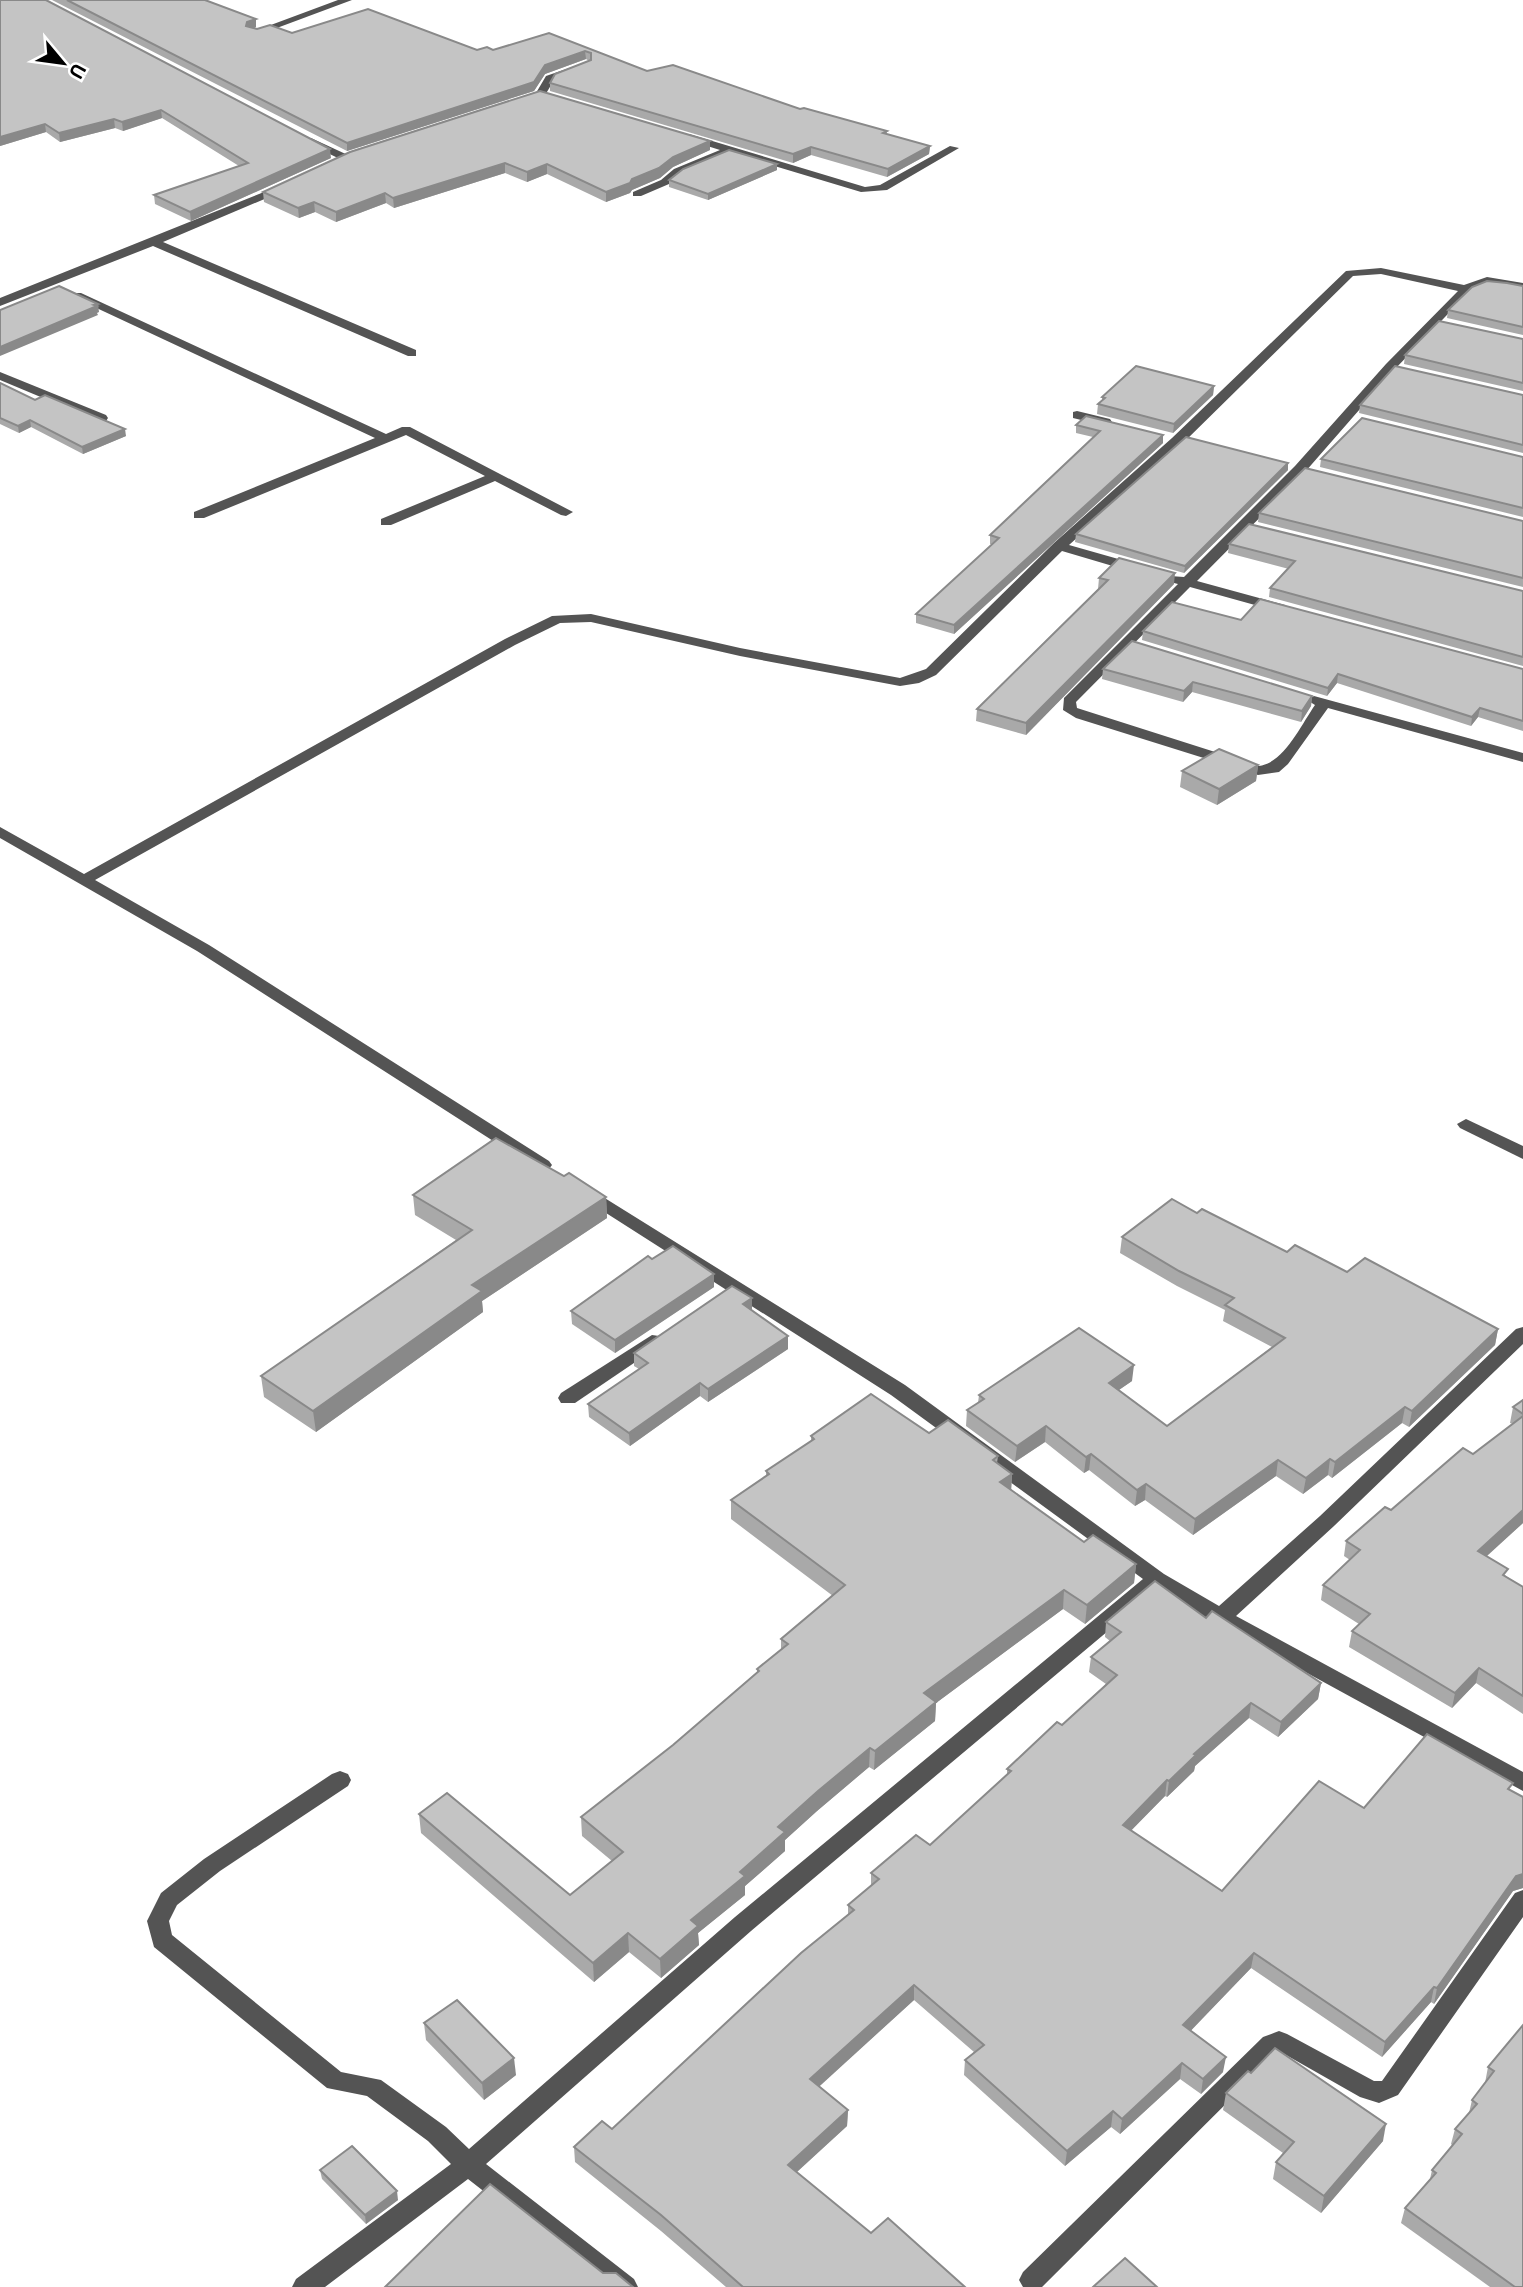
<svg xmlns="http://www.w3.org/2000/svg" width="1523" height="2287" viewBox="0 0 1523 2287" font-family="'Public Sans',sans-serif">
<rect width="100%" height="100%" fill="#fff"/>
<g fill="none" stroke-linecap="round" stroke-linejoin="round">
<g fill="#545454" fill-rule="evenodd">
<polygon points="338,0 352,0 258,35 249,33"/>
<polygon points="575,66 579,67 579,71 554,80 544,97 521,104 516,101 536,93 546,76"/>
<polygon points="689,134 865,187 880,185 950,146 959,148 887,190 861,192 731,153 682,173 669,184 641,196 633,196 633,192 661,180 674,169 720,150 685,139 685,135"/>
<polygon points="311,138 350,156 351,158 342,160 307,143 306,141"/>
<polygon points="284,184 288,185 288,189 163,242 416,350 416,356 408,356 153,246 0,306 0,298"/>
<path d="M1381,268L1464,285L1487,277L1523,283V291L1487,284L1470,291L1394,370L1305,472L1197,581L1285,605V611L1280,612L1190,587L1076,702L1077,708L1259,766C1284,763 1301,725 1315,705L1307,700L1314,696L1523,753V762L1328,708L1288,764L1279,772L1258,775L1076,718L1063,710L1064,698L1178,584L1170,582V576L1184,577L1295,466L1386,364L1458,291L1381,274L1353,276L1182,444L1069,545L1143,566V572H1133L1062,551L936,675L919,683L900,686L740,656L591,622L560,623L515,645L95,880L209,945L549,1161L552,1165L549,1169H537L197,951L0,838V827L84,874L505,639L552,616L591,614L740,648L900,678L926,669L1054,543L1172,438L1346,271Z"/>
<polygon points="73,293 81,293 386,434 402,427 410,427 573,512 566,516 561,515 495,481 391,525 381,525 381,519 485,476 406,435 204,518 194,518 194,512 375,438 73,297"/>
<polygon points="0,372 106,415 108,418 106,421 98,421 0,380"/>
<polygon points="1077,411 1110,419 1112,422 1106,426 1073,418 1073,412"/>
<polygon points="1466,1119 1523,1146 1523,1159 1460,1128 1457,1124"/>
<polygon points="587,1187 905,1385 1164,1574 1219,1606 1320,1516 1516,1329 1523,1327 1523,1344 1334,1526 1236,1616 1523,1772 1523,1791 1214,1622 1158,1589 751,1931 486,2164 634,2279 638,2287 606,2287 468,2179 325,2287 292,2287 296,2279 451,2164 428,2141 367,2096 327,2088 154,1947 147,1921 161,1893 204,1859 332,1774 340,1771 348,1774 351,1780 348,1786 220,1871 177,1905 169,1921 172,1935 341,2072 381,2080 446,2127 469,2149 735,1917 1143,1579 891,1395 581,1197 578,1193 581,1189"/>
<polygon points="652,1335 659,1336 661,1341 659,1346 575,1403 561,1403 558,1398 561,1393"/>
<polygon points="1523,1890 1523,1917 1398,2095 1379,2103 1360,2097 1279,2051 1042,2287 1023,2287 1019,2280 1023,2272 1263,2037 1279,2031 1287,2034 1374,2081 1382,2081 1515,1893"/>
</g>
</g>
<g fill="#a9a9a9">
<polygon points="0,0 331,158 191,221 155,204 154,195 239,166 162,118 123,131 115,128 60,142 46,132 0,146"/>
<polygon points="52,0 205,0 256,27 254,28 292,33 477,50 493,50 549,33 647,71 887,131 887,134 930,146 929,154 887,177 811,155 793,163 550,91 550,83 589,61 586,59 545,74 534,91 347,151"/>
<polygon points="710,150 673,167 660,178 632,190 630,193 606,202 547,174 527,182 505,173 394,208 386,203 336,222 315,212 299,218 264,202 263,192 350,152"/>
<polygon points="777,164 777,170 708,200 669,187 669,180"/>
<polygon points="1523,286 1523,335 1447,318 1448,310"/>
<polygon points="1523,339 1523,391 1404,364 1405,355"/>
<polygon points="0,383 35,400 126,436 83,454 31,427 19,433 0,424"/>
<polygon points="1214,386 1213,395 1173,433 1097,414 1098,404 1102,401 1102,397"/>
<polygon points="1523,395 1523,453 1359,413 1360,405"/>
<polygon points="1076,425 1163,435 1163,443 954,634 916,623 916,614 992,544 990,544 990,535 1093,437 1076,433"/>
<polygon points="1523,457 1523,517 1320,467 1321,459"/>
<polygon points="1288,463 1288,470 1184,573 1075,542 1076,534"/>
<polygon points="1259,513 1523,521 1523,587 1258,522"/>
<polygon points="1229,544 1523,591 1523,666 1269,597 1270,588 1289,569 1228,553"/>
<polygon points="1099,578 1174,584 1026,735 976,721 977,709 1098,589"/>
<polygon points="1241,620 1523,669 1523,731 1478,717 1471,726 1337,683 1327,696 1142,640 1143,631"/>
<polygon points="1103,669 1312,696 1311,706 1301,722 1192,692 1183,702 1102,679"/>
<polygon points="1258,765 1256,781 1217,805 1180,787 1182,771"/>
<polygon points="564,1176 606,1197 607,1218 482,1301 483,1312 316,1432 264,1397 261,1376 456,1240 415,1215 413,1195"/>
<polygon points="1197,1213 1287,1252 1347,1272 1498,1329 1495,1345 1409,1427 1402,1423 1332,1478 1328,1475 1303,1494 1276,1476 1193,1535 1145,1500 1135,1506 1089,1470 1084,1473 1045,1442 1015,1462 966,1426 967,1410 978,1403 979,1395 1132,1381 1119,1390 1167,1426 1272,1347 1223,1321 1225,1310 1177,1286 1120,1253 1122,1237"/>
<polygon points="652,1259 714,1274 714,1287 615,1353 572,1324 571,1311"/>
<polygon points="752,1311 788,1336 788,1349 708,1402 700,1396 630,1446 589,1417 588,1404 639,1369 634,1366 634,1353"/>
<polygon points="1523,1400 1523,1523 1486,1556 1507,1577 1523,1587 1523,1714 1476,1683 1452,1708 1349,1647 1352,1631 1359,1624 1321,1600 1323,1585 1350,1560 1344,1556 1346,1541 1473,1454 1513,1424 1510,1423 1513,1407"/>
<polygon points="929,1433 998,1456 997,1463 1012,1474 1011,1490 1084,1542 1136,1564 1134,1583 1085,1624 1063,1609 936,1703 935,1721 874,1770 869,1767 817,1811 785,1840 785,1851 745,1886 745,1895 698,1933 699,1945 661,1978 629,1952 594,1982 421,1833 419,1814 570,1895 612,1861 582,1836 581,1817 673,1745 757,1672 757,1669 781,1650 781,1639 833,1596 731,1519 731,1500 766,1476 766,1471 811,1441 811,1436"/>
<polygon points="1206,1618 1321,1683 1318,1699 1278,1737 1249,1718 1195,1766 1194,1771 1167,1797 1165,1796 1131,1830 1222,1891 1364,1808 1511,1791 1523,1797 1523,1888 1513,1891 1434,2004 1431,2002 1382,2057 1251,1968 1190,2031 1223,2072 1201,2094 1180,2079 1120,2134 1111,2127 1065,2166 964,2075 965,2060 974,2052 914,2000 819,2086 848,2110 847,2126 797,2172 871,2233 965,2287 726,2287 661,2231 575,2162 574,2147 612,2129 848,1915 848,1905 871,1886 871,1873 930,1845 1007,1776 1007,1769 1062,1725 1106,1684 1089,1672 1091,1657 1110,1641 1105,1637 1106,1622"/>
<polygon points="424,2023 516,2075 484,2100 426,2040"/>
<polygon points="1523,2025 1523,2287 1490,2287 1401,2223 1405,2208 1430,2179 1432,2170 1453,2146 1451,2144 1455,2129 1469,2113 1472,2100 1485,2083 1488,2067"/>
<polygon points="1226,2093 1383,2141 1321,2213 1273,2179 1276,2162 1283,2153 1223,2110"/>
<polygon points="320,2170 398,2200 366,2224 322,2179"/>
</g>
<g fill="#898989">
<polygon points="256,19 256,27 248,31 246,26 247,22"/>
<polygon points="585,51 586,59 545,74 534,91 347,151 347,143 545,65"/>
<polygon points="161,110 162,118 123,131 122,122"/>
<polygon points="114,119 115,128 60,142 59,133"/>
<polygon points="45,124 46,132 0,146 0,137"/>
<polygon points="710,141 710,150 673,167 660,178 632,190 630,193 606,202 606,192 632,179 673,157"/>
<polygon points="930,146 929,154 887,177 888,169"/>
<polygon points="811,147 811,155 793,163 793,154"/>
<polygon points="330,149 331,158 191,221 190,212"/>
<polygon points="505,163 505,173 394,208 393,198"/>
<polygon points="547,164 547,174 527,182 527,172"/>
<polygon points="777,164 777,170 708,200 708,194"/>
<polygon points="385,193 386,203 336,222 336,212"/>
<polygon points="314,202 315,212 299,218 298,208"/>
<polygon points="98,304 99,312 97,313 98,315 0,356 0,347"/>
<polygon points="1214,386 1213,395 1173,433 1174,424"/>
<polygon points="30,420 31,427 19,433 18,426"/>
<polygon points="125,429 126,436 83,454 82,447"/>
<polygon points="1163,435 1163,443 954,634 954,625"/>
<polygon points="1288,463 1288,470 1184,573 1185,566"/>
<polygon points="1175,573 1174,584 1026,735 1026,723"/>
<polygon points="1338,674 1337,683 1327,696 1328,688"/>
<polygon points="1193,682 1192,692 1183,702 1184,691"/>
<polygon points="1312,696 1311,706 1301,722 1302,711"/>
<polygon points="1480,708 1478,717 1471,726 1472,717"/>
<polygon points="1258,765 1256,781 1217,805 1219,789"/>
<polygon points="606,1197 607,1218 482,1301 483,1312 316,1432 313,1411 472,1285"/>
<polygon points="714,1274 714,1287 615,1353 615,1340"/>
<polygon points="752,1298 752,1311 743,1304"/>
<polygon points="1498,1329 1495,1345 1409,1427 1412,1411"/>
<polygon points="788,1336 788,1349 708,1402 708,1389"/>
<polygon points="1134,1365 1132,1381 1107,1398 1109,1383"/>
<polygon points="700,1383 700,1396 630,1446 629,1433"/>
<polygon points="1405,1407 1402,1423 1332,1478 1335,1462"/>
<polygon points="1046,1426 1045,1442 1015,1462 1017,1446"/>
<polygon points="1091,1454 1089,1470 1084,1473 1086,1457"/>
<polygon points="1330,1459 1328,1475 1303,1494 1306,1478"/>
<polygon points="1278,1460 1276,1476 1193,1535 1195,1519"/>
<polygon points="1012,1474 1011,1493 1000,1482"/>
<polygon points="1146,1484 1145,1500 1135,1506 1137,1490"/>
<polygon points="1523,1510 1523,1523 1475,1567 1478,1551"/>
<polygon points="1136,1564 1134,1583 1085,1624 1087,1605"/>
<polygon points="1064,1590 1063,1609 936,1703 935,1721 874,1770 875,1751 924,1693"/>
<polygon points="1479,1668 1476,1683 1452,1708 1455,1693"/>
<polygon points="1321,1683 1318,1699 1278,1737 1281,1722"/>
<polygon points="1251,1703 1249,1718 1195,1766 1194,1771 1167,1797 1169,1781 1194,1754"/>
<polygon points="870,1748 869,1767 817,1811 785,1840 785,1851 745,1886 745,1895 698,1933 699,1945 661,1978 660,1959 691,1920 740,1872 778,1827 818,1791"/>
<polygon points="1167,1780 1165,1796 1122,1840 1123,1825"/>
<polygon points="1523,1874 1523,1888 1513,1891 1434,2004 1437,1988 1516,1876"/>
<polygon points="628,1933 629,1952 594,1982 593,1963"/>
<polygon points="1254,1953 1251,1968 1181,2041 1183,2025"/>
<polygon points="914,1985 914,2000 810,2095 810,2079"/>
<polygon points="1434,1987 1431,2002 1382,2057 1385,2042"/>
<polygon points="1226,2057 1223,2072 1201,2094 1203,2079"/>
<polygon points="514,2058 516,2075 484,2100 482,2083"/>
<polygon points="1182,2063 1180,2079 1120,2134 1122,2119"/>
<polygon points="848,2110 847,2126 788,2180 788,2165"/>
<polygon points="1113,2111 1111,2127 1065,2166 1067,2151"/>
<polygon points="1386,2124 1383,2141 1321,2213 1324,2196"/>
<polygon points="397,2191 398,2200 366,2224 365,2215"/>
</g>
<g fill="#c4c4c4" stroke="#898989" stroke-width="2">
<polygon points="0,0 46,0 330,149 190,212 154,195 248,163 161,110 122,122 114,119 59,133 45,124 0,137"/>
<polygon points="67,0 205,0 256,19 247,22 246,26 257,29 270,25 292,33 368,9 477,50 487,47 493,50 549,33 647,71 673,65 800,109 804,108 887,131 883,133 930,146 888,169 811,147 793,154 550,83 555,74 591,60 591,53 585,51 545,65 534,82 347,143"/>
<polygon points="540,91 710,141 673,157 659,168 632,179 630,183 606,192 547,164 527,172 505,163 393,198 385,193 336,212 314,202 298,208 263,192 350,152"/>
<polygon points="729,150 777,164 708,194 669,180 683,169"/>
<polygon points="1487,281 1507,283 1523,286 1523,327 1448,310 1472,287"/>
<polygon points="59,286 98,304 94,305 97,306 0,347 0,310"/>
<polygon points="1439,321 1523,339 1523,383 1405,355"/>
<polygon points="1136,366 1214,386 1174,424 1098,404 1105,398 1102,397"/>
<polygon points="1395,366 1523,395 1523,445 1360,405"/>
<polygon points="0,383 35,400 45,395 125,429 82,447 30,420 18,426 0,418"/>
<polygon points="1086,416 1163,435 954,625 916,614 999,538 990,535 1100,431 1076,425"/>
<polygon points="1362,418 1523,457 1523,508 1321,459"/>
<polygon points="1186,437 1288,463 1185,566 1076,534"/>
<polygon points="1305,468 1523,521 1523,578 1259,513"/>
<polygon points="1249,524 1523,591 1523,657 1270,588 1295,561 1229,544"/>
<polygon points="1119,558 1175,573 1026,723 977,709 1108,580 1099,578"/>
<polygon points="1260,599 1523,669 1523,721 1480,708 1472,717 1338,674 1328,688 1143,631 1172,602 1241,620"/>
<polygon points="1132,641 1312,696 1302,711 1193,682 1184,691 1103,669"/>
<polygon points="1219,749 1258,765 1219,789 1182,771"/>
<polygon points="496,1138 564,1176 569,1173 606,1197 472,1285 482,1291 313,1411 261,1376 472,1230 413,1195"/>
<polygon points="1172,1199 1197,1213 1202,1209 1287,1252 1295,1245 1347,1272 1365,1258 1498,1329 1412,1411 1405,1407 1335,1462 1330,1459 1306,1478 1278,1460 1195,1519 1146,1484 1137,1490 1091,1454 1086,1457 1046,1426 1017,1446 967,1410 984,1399 979,1395 1079,1328 1134,1365 1109,1383 1167,1426 1285,1338 1225,1305 1234,1298 1179,1271 1122,1237"/>
<polygon points="673,1246 714,1274 615,1340 571,1311 648,1256 652,1259"/>
<polygon points="732,1286 752,1298 743,1304 788,1336 708,1389 700,1383 629,1433 588,1404 648,1363 634,1353"/>
<polygon points="871,1394 929,1433 948,1420 998,1456 993,1460 1012,1474 1000,1482 1084,1542 1093,1535 1136,1564 1087,1605 1064,1590 924,1693 936,1702 875,1751 870,1748 818,1791 778,1827 785,1832 740,1872 745,1876 691,1920 698,1926 660,1959 628,1933 593,1963 419,1814 447,1793 570,1895 623,1852 581,1817 673,1745 759,1671 757,1669 788,1644 781,1639 845,1585 731,1500 769,1474 766,1471 814,1439 811,1436"/>
<polygon points="1523,1400 1523,1414 1513,1407"/>
<polygon points="1523,1416 1523,1510 1478,1551 1508,1569 1503,1575 1523,1587 1523,1696 1479,1668 1455,1693 1352,1631 1370,1614 1323,1585 1360,1550 1346,1541 1385,1507 1391,1510 1463,1448 1473,1454"/>
<polygon points="1155,1581 1206,1618 1212,1611 1321,1683 1281,1722 1251,1703 1194,1754 1196,1755 1169,1781 1167,1780 1123,1825 1222,1891 1319,1781 1364,1808 1427,1734 1513,1783 1508,1789 1523,1797 1523,1874 1516,1876 1437,1988 1434,1987 1385,2042 1254,1953 1183,2025 1226,2057 1203,2079 1182,2063 1122,2119 1113,2111 1067,2151 965,2060 984,2045 914,1985 810,2079 848,2110 788,2165 871,2233 888,2218 965,2287 743,2287 661,2215 574,2147 602,2121 612,2129 801,1953 854,1910 848,1905 879,1879 871,1873 916,1835 930,1845 1011,1771 1007,1769 1057,1722 1062,1725 1117,1675 1091,1657 1121,1632 1106,1622"/>
<polygon points="457,2000 514,2058 482,2083 424,2023"/>
<polygon points="1523,2025 1523,2287 1515,2287 1405,2208 1436,2173 1432,2170 1462,2134 1455,2129 1477,2104 1472,2100 1494,2071 1488,2067"/>
<polygon points="1275,2048 1386,2124 1324,2196 1276,2162 1294,2142 1226,2093 1248,2071 1251,2073"/>
<polygon points="352,2146 397,2191 365,2215 320,2170"/>
<polygon points="490,2184 603,2273 616,2273 633,2287 385,2287"/>
<polygon points="1125,2258 1157,2287 1093,2287"/>
</g>
<g transform="translate(63 63) rotate(119)" stroke="#ffffff" stroke-width="5" paint-order="stroke">
<path d="M0-5L12 26L0 18L-12 26Z" fill="#000000"/>
<text y="-10" font-size="19" font-weight="bold" text-anchor="middle" fill="#000000">U</text>
</g>
</svg>
